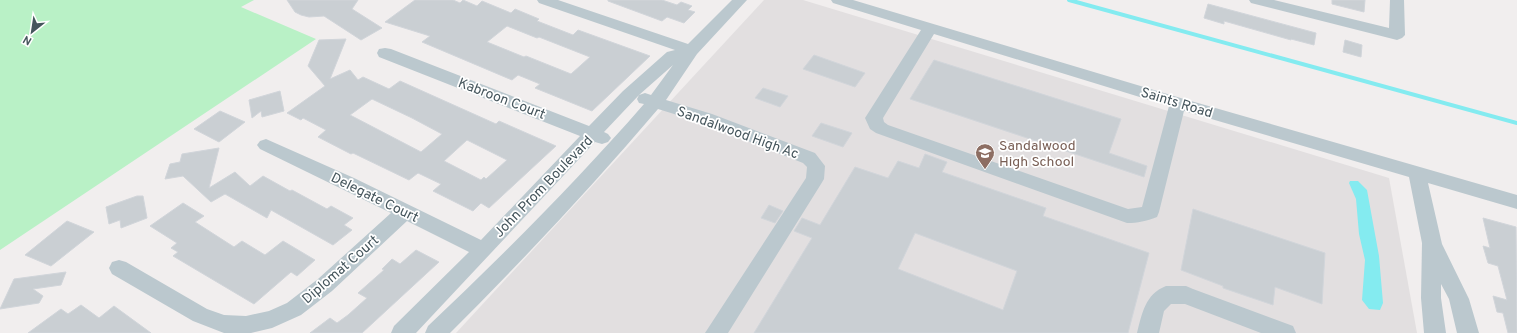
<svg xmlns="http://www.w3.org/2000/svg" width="1517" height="333" viewBox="0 0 1517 333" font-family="Overpass,sans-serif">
<rect width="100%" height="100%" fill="#f1eeee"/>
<polygon fill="#e2dfe0" points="764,0 803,0 1389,178 1417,333 456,333"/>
<polygon fill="#b9f1c6" points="0,0 254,0 241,7 316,39 0,250"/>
<polygon fill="#84ebf0" points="1350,181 1358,181 1367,190 1379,256 1383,303 1380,310 1369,309 1362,300 1365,260 1359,234 1356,199 1349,183"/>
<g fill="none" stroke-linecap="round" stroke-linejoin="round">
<polyline stroke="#84ebf0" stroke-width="4" points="1069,0 1517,123"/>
</g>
<g fill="#cacfd3" stroke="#d1d5da" fill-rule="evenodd">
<polygon points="287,0 358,0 352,9 382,28 361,40 324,16 309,17 301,15 295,12"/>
<path d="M415,0H453L460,3L463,0L477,6L482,1L511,13L515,9L539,19L537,21L573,35L578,30L650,56L592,111L535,88L540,84L518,75L512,80L422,42L430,36L385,22ZM507,26L537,38L539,37L590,57L571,74L526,56L524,57L487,42Z"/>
<polygon points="608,0 662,0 677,5 681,2 692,6 688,10 695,12 684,23 667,17 662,21 608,1"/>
<polygon points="1332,0 1365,0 1364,12 1332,4"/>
<polygon points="1208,4 1316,33 1314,45 1291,39 1291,40 1224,21 1224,24 1204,18"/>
<path d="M346,39L330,79L350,70L358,80L363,77L389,89L400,81L496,124L499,121L556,146L489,208L481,203L473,211L433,191L441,184L418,173L409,180L353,153L351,154L318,137L326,130L303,118L301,120L287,113L325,86L308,66L319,40ZM372,99L412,118L442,134L421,152L350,115ZM467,140L507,160L486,179L484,177L481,180L444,161Z"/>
<polygon points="1345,40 1362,45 1361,57 1343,52"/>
<polygon points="814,55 865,73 855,87 803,69"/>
<polygon points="934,60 1121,119 1109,153 1147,166 1144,177 910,99"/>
<polygon points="763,88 788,96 780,107 755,98"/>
<polygon points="280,91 284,111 262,117 261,111 252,118 249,100"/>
<polygon points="220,111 245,122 219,142 194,129"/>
<polygon points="821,123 852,133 843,147 812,136"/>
<polygon points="219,148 209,188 235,172 250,186 263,176 290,191 292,190 327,209 331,206 353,218 344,225 352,230 333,245 271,210 267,218 225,194 211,202 183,176 165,179 170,164 180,162 182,154"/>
<path d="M925,154L947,162L942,172L1046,208L1043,216L1149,253L1128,333H754L812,238L794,231L802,218L820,225L855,167L888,178L898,161L919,168ZM915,233L1017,271L1003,310L898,269Z"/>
<polygon points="137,196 143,196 147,218 121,228 120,220 109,224 106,207"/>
<polygon points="183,203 204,216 195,222 234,247 242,241 265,255 283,241 315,260 297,276 291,272 254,304 173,256 178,252 171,248 177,243 150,226"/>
<polygon points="769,205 783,211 775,223 761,218"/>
<polygon points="1193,209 1325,253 1322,304 1275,287 1273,305 1223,288 1223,286 1181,270"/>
<polygon points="1483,218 1516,227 1517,333 1508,333 1503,313 1497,312 1493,296 1507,300 1498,266 1488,263 1483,246 1490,248"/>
<polygon points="67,221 94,232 51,266 25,255"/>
<polygon points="416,250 439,262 362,333 310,333 330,318 337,323 348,315 367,298 358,293 384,270 382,269 392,259 400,264"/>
<polygon points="66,272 61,285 33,289 43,296 39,303 0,309 14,279"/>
<polygon points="81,305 99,318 114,306 151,333 28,333 61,309 68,314"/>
</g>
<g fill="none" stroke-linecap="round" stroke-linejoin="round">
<g fill="#bbc8ce" fill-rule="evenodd">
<path d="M537,0H558L688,44L732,0H747L697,54L666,100L712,114L815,153L825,166L824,179L821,184L728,333H705L806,178L807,167L803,163L700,122L658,109C592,187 522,261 450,333H425L428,326C503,255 576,182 644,104L639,103L637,99L639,95L604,132L608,134L611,138L608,142L602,144L595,142L416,333H391L394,326L469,252L407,221L332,291L301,315L272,328L251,333H224L193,321L112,274L109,268L112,262L119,260L126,262L207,309L224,315L246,316L269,311L287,303L318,279L391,213L260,149L257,145L260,141L266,139L354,178L481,240L580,136L379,57L377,53L379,49L385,48L391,49L589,126L623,91L667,52L675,50L539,3ZM673,65L651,95L645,93L639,95Z"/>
<path d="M831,0H853L1184,99L1517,195V209L1428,183L1442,244L1469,299L1479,333H1457L1449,299L1441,284V298L1446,333H1424L1421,298L1422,243L1409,177L1184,111L1159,212L1157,217C1146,221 1138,223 1127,223L876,133L870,129L865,118L921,30L833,3ZM934,34L1169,106L1142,207L1128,209L888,125L884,122L883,118Z"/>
<polygon points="1249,0 1274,0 1389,28 1390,0 1404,0 1405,35 1402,38 1397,40 1251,3"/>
<path d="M1166,286H1186L1193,289L1293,326L1296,333H1261L1185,304H1171L1164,311L1159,333H1137C1142,314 1145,294 1166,286Z"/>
</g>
</g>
<defs>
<g id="school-pin" transform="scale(1)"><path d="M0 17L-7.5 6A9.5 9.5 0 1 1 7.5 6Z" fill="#8d6e63" stroke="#fff"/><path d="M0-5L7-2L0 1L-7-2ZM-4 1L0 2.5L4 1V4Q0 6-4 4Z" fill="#fff"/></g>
</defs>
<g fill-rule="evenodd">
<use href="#school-pin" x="985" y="153"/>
</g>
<g text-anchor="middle" stroke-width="3.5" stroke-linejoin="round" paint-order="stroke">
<g font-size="14" fill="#45555c" stroke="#fff">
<text transform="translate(502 98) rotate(21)" y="5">Kabroon Court</text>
<text transform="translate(1177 102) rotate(17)" y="5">Saints Road</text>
<text transform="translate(738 132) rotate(20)" y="5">Sandalwood High Ac</text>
<text transform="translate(543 186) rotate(-46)" y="5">John Prom Boulevard</text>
<text transform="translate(375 197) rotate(26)" y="5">Delegate Court</text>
<text transform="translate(340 269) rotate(-41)" y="5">Diplomat Court</text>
</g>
<g font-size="14" fill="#785e54" stroke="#fff" text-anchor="start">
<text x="999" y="150">Sandalwood<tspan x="999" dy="16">High School</tspan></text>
</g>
</g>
<g transform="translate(32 32) rotate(210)" stroke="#ffffff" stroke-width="3" paint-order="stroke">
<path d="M0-3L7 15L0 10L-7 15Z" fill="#45555c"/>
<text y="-6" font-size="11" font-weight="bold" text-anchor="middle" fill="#45555c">N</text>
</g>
</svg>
